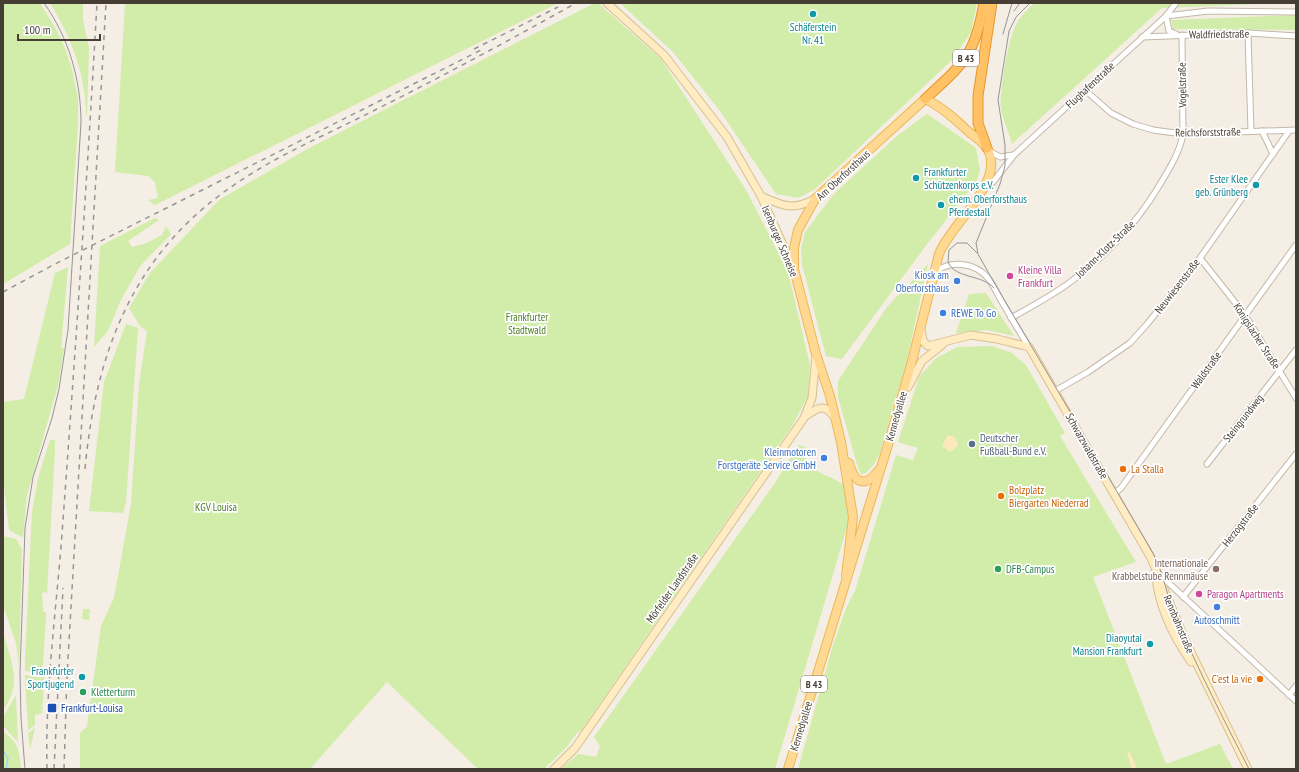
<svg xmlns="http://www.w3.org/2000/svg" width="1299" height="772" viewBox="0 0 1299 772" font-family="'PT Sans Narrow',sans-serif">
<rect width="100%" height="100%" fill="#f4eee4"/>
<g fill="#d2eca9">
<polygon points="3,3 40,3 56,29 65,48 72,69 78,99 78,124 70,244 3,284"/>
<path d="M50,3H83V20L89,48L87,115H86C86,75 71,37 50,3Z"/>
<polygon points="125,3 558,3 155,205 148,200 158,198 155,182 148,176 115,172"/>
<polygon points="595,3 598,3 661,59 746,190 788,272 810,365 808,396 792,426 581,731 577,733 566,748 544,769 478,769 387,682 310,769 80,769 80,733 87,726 101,626 114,598 131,504 139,384 147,331 140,326 129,308 150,273 219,200 309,148"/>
<polygon points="620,3 977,3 971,32 953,59 814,190 798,198 776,194 720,111 673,52"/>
<path d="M1035,3H1283L1162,8L1012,144C1009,131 1003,121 1001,109C999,92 1008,42 1015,27C1019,18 1027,9 1035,3Z"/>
<polygon points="1296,15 1296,30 1173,29 1171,20"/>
<polygon points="927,114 976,148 980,171 976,182 927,244 842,359 826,356 802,265 801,249 805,232 834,194 898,135"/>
<polygon points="155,218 159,220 128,241 132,247 147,243 162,235 166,226 171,234 140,266 120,302 108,331 94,347 100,246"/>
<polygon points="928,264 906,364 880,452 875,463 866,473 861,474 858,468 838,397 838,381 887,307"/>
<polygon points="68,267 61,348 64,348 58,385 27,495 23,538 9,530 3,478 3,402 24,399 55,273"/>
<polygon points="986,293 1014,336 987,330 956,333 969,294"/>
<polygon points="126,324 138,328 126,502 123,513 89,511 104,382"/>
<polygon points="992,346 1012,353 1026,365 1065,433 1060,436 1136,562 1093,577 1166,764 1220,744 1233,769 798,769 833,645 847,606 855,591 896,455 913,460 918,448 898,442 919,377 935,359 957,347"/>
<polygon points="50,440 55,440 55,450 47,593 42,592 43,612 46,612 46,615 43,665 37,672 25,671 25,659 32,512 38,478"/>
<path d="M798,445L810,449L805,458C816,476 829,474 844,485L850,517L775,769H561L578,754L596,757L600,746L594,737L775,483Z"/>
<polygon points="3,536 16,539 22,549 19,667 16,643 3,605"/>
<polygon points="83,609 90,609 89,620 82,619"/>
<path d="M3,633C11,660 23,685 3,710Z"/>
<polygon points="45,668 42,713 35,715 35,725 28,730 25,675 42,678"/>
<polygon points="16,695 16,698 18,742 3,726 3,717"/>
<polygon points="35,728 30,749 28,733"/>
<path d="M3,731C19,744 19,749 21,769H3Z"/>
</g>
<g fill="#fceabc">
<polygon points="948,435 955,437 958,446 950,452 942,446"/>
<polygon points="1130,752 1137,769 1132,769 1127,753"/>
</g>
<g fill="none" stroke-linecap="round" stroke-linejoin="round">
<polyline stroke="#9bd7f6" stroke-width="1.5" points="3,750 8,759 6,769"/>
<g stroke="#c3b8a9" stroke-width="7">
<g id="street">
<polyline points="1166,16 1208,11 1296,12"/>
<polyline points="1166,16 1169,31 1176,34"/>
<polyline points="1248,33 1251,131"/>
<polyline points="1142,37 1248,33 1296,36"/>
<polyline points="1085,90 1111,113 1133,124 1153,130 1183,134 1296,130"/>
<polyline points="1262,131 1273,154"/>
<polyline points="989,151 1000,157 1013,155"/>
<polyline points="984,188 993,182 1014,155 1166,16 1176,3"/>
<polyline points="1200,258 1245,315 1296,398"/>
<path d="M935,272C951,260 974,262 988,278C995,287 999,298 1005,307C1013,321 1021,334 1029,347"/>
<path d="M1011,318C1031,307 1051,296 1069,283C1106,256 1139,221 1162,181C1171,166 1180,151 1183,134L1182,35"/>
<polyline points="1055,391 1088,372 1130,343 1148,323 1200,258 1289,131"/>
<polyline points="1207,464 1296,350"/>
<polyline points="1115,493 1121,488 1296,245"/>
<polyline points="1159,574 1296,701"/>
<polyline points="1183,597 1296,454"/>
<polyline points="1289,695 1296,686"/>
</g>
</g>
<g stroke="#d7c090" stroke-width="9">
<g id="secondary">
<polyline points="607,3 664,55 727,137 761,196 794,269"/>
<path d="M761,196C783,206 792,211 815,199"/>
<polyline points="921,329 923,341 928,346 971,335 997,339 1029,347 1151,558 1187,644 1248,769"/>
<polyline points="908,387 922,361 942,345"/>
<path d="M806,416C818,407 825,403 835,418"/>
<path d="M1156,575C1158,607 1173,636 1191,662"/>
<polyline points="554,769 575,748 804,418 812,398 816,357"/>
</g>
</g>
<g stroke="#edb759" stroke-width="10">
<g id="primary">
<path d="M849,463C854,482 864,489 878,471"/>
<path d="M788,769L887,448L911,365L939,254C950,224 1007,182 987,148C983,142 974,136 969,132C956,120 941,106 925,99L815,199L798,230L794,248V269L816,354L830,396L841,442L853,517L846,576"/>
</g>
</g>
<g stroke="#ea9528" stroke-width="11">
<g id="highway">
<path d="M925,99C963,64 975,56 984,3"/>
<polyline points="987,148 978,123 978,96 992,3"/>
</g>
</g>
<use href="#street" stroke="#fff" stroke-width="5"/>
<use href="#secondary" stroke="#ffecc3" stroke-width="7"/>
<use href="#primary" stroke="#ffd992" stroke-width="8"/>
<use href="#highway" stroke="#ffc164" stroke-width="9"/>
<g stroke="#959595" stroke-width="1">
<path d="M1030,3L1016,17L1009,31L998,100L1005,145V166L1000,184L976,243L978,254L992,279L1153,553C1164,574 1167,598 1177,619C1198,670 1224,720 1249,769"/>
<polyline points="1014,11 1020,3"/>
<polyline points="1003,34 1012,3"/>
<path d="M977,253L967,243H957L949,250L948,262C955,279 982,274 994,288"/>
<path d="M25,769L21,718L20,672L25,528L33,477L52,418L59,389L68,330L81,123C81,80 69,38 44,3"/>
</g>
<g stroke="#959595" stroke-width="1.5" stroke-dasharray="5 5" stroke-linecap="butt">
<polyline points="474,49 558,7"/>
<polyline points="3,292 55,264 481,50"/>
<path d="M85,469C96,349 135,249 240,181C282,153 330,133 375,110C443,76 510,40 576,3"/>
<path d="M47,769C45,690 56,613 62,534C75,357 87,180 97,3"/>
<polyline points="54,769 63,588"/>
<polyline points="64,769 67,676 106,3"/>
</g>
</g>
<g fill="#0f9aa8" stroke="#fff" stroke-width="1.5">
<circle cx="813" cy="14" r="4"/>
<circle cx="916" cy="178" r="4"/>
<circle cx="1256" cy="185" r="4"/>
<circle cx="941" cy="205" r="4"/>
<circle cx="1150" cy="644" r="4"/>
<circle cx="82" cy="677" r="4"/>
</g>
<g fill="#d1479c" stroke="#fff" stroke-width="1.5">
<circle cx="1010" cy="276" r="4"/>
<circle cx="1199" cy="594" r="4"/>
</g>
<g fill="#3f7fe0" stroke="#fff" stroke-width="1.5">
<circle cx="957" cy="281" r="4"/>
<circle cx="943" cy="313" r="4"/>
<circle cx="824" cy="458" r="4"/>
<circle cx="1217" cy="607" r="4"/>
</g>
<circle fill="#5c6f8a" stroke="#fff" stroke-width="1.5" cx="972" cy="444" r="4"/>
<g fill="#e8710a" stroke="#fff" stroke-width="1.5">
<circle cx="1123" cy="469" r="4"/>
<circle cx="1001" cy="496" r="4"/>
<circle cx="1260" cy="679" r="4"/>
</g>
<g fill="#2e9e5b" stroke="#fff" stroke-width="1.5">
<circle cx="998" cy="569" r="4"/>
<circle cx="83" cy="692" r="4"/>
</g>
<circle fill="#8d6e63" stroke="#fff" stroke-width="1.5" cx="1216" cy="569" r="4"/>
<rect fill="#1a4fb4" stroke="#fff" stroke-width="1.5" x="47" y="703" width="10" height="10" rx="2"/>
<g text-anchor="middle" stroke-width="3.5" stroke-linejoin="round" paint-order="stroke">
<g fill="#fff" stroke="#7e7871" stroke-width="1">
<rect x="953" y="50" width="26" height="16" rx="3"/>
<rect x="801" y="676" width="26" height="16" rx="3"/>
</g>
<g font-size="10" font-weight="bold" fill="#463e34">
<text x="966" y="62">B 43</text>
<text x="814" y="688">B 43</text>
</g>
<g font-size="11" fill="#0d838f" stroke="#fff" text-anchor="end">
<text x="813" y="31" text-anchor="middle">Schäferstein<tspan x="813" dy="13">Nr. 41</tspan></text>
<text x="924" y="176" text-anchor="start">Frankfurter<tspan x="924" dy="13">Schützenkorps e.V.</tspan></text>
<text x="1248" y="183">Ester Klee<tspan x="1248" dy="13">geb. Grünberg</tspan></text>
<text x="949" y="203" text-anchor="start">ehem. Oberforsthaus<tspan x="949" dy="13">Pferdestall</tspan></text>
<text x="1142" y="642">Diaoyutai<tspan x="1142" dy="13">Mansion Frankfurt</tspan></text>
<text x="74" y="675">Frankfurter<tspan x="74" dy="13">Sportjugend</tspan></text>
</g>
<g font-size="11" fill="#463e34" stroke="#fff">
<text transform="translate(1219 34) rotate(-1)" y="4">Waldfriedstraße</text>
<text transform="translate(1090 85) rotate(-43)" y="4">Flughafenstraße</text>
<text transform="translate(1182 85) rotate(-91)" y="4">Vogelstraße</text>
<text transform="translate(1208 132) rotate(-1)" y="4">Reichsforststraße</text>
<text transform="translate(843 175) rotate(-43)" y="4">Am Oberforsthaus</text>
<text transform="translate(780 241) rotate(67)" y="4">Isenburger Schneise</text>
<text transform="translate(1105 249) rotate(-44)" y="4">Johann-Klotz-Straße</text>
<text transform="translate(1177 286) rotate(-52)" y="4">Neuwiesenstraße</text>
<text transform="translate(1257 336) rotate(57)" y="4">Königslacher Straße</text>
<text transform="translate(1206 370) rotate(-54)" y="4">Waldstraße</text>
<text transform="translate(896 416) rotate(-74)" y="4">Kennedyallee</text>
<text transform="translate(1243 418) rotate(-52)" y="4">Steingrundweg</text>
<text transform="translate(1087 446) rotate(60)" y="4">Schwarzwaldstraße</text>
<text transform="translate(1240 525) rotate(-52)" y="4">Herzogstraße</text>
<text transform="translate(672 588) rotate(-55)" y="4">Mörfelder Landstraße</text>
<text transform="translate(1179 624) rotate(67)" y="4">Rennbahnstraße</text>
<text transform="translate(801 726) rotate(-73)" y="4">Kennedyallee</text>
</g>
<g font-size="11" fill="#b23c85" stroke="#fff" text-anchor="start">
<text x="1018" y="274">Kleine Villa<tspan x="1018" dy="13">Frankfurt</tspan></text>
<text x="1207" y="598">Paragon Apartments</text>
</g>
<g font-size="11" fill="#366cbe" stroke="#fff" text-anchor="end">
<text x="949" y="279">Kiosk am<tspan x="949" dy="13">Oberforsthaus</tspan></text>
<text x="951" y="317" text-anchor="start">REWE To Go</text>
<text x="816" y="456">Kleinmotoren<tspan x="816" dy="13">Forstgeräte Service GmbH</tspan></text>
<text x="1217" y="624" text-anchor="middle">Autoschmitt</text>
</g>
<g font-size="11" fill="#4b7d22" stroke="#fff">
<text x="527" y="321">Frankfurter<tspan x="527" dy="13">Stadtwald</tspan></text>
<text x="216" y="511">KGV Louisa</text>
</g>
<g font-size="11" fill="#4e5e75" stroke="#fff" text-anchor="start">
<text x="980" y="442">Deutscher<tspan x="980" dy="13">Fußball-Bund e.V.</tspan></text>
</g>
<g font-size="11" fill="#c56008" stroke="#fff" text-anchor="start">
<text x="1131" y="473">La Stalla</text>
<text x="1009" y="494">Bolzplatz<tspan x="1009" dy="13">Biergarten Niederrad</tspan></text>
<text x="1252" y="683" text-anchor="end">C'est la vie</text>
</g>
<g font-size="11" fill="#785e54" stroke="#fff" text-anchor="end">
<text x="1208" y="567">Internationale<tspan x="1208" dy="13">Krabbelstube Rennmäuse</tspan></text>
</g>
<g font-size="11" fill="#27864d" stroke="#fff" text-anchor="start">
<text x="1006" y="573">DFB-Campus</text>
<text x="91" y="696">Kletterturm</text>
</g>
<g font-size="11" fill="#164399" stroke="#fff" text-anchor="start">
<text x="61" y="712">Frankfurt-Louisa</text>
</g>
</g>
<rect width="1299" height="772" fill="none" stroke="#463e34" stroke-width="8"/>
<path d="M18 34v6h82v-6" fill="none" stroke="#463e34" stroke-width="2"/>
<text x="24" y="34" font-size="12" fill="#463e34" stroke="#ffffff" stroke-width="3" paint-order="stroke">100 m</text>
</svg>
